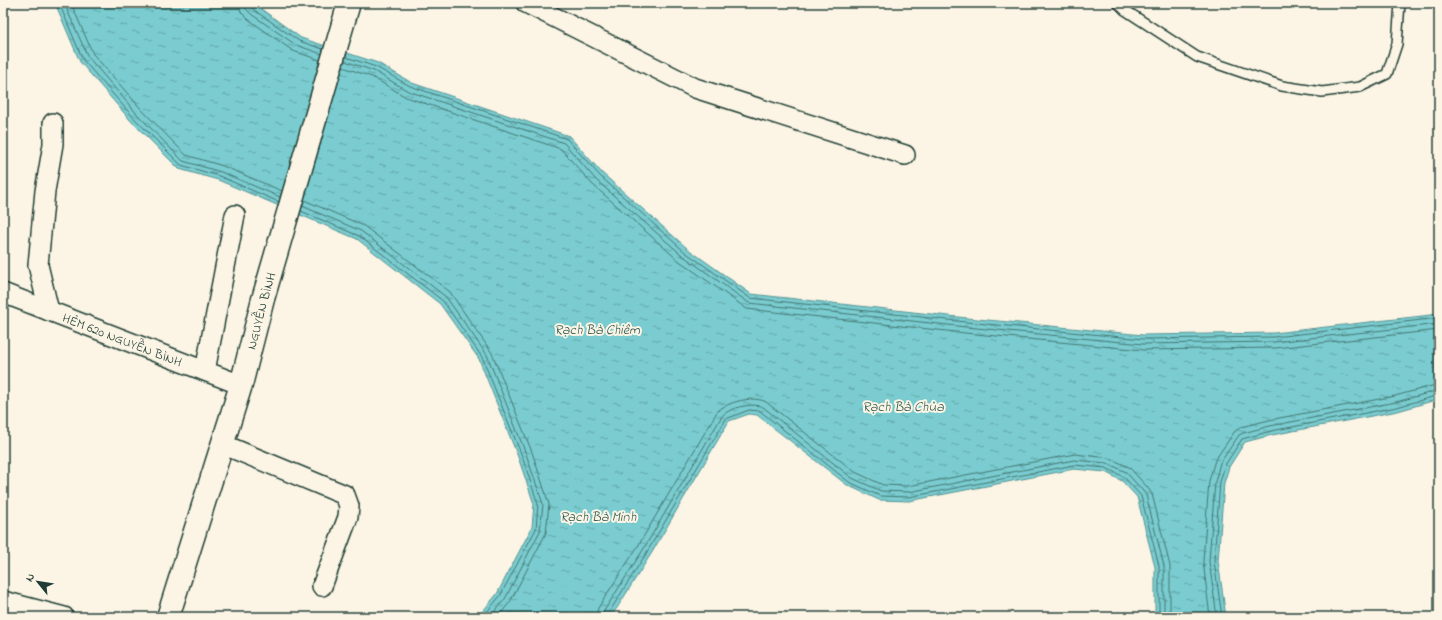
<svg xmlns="http://www.w3.org/2000/svg" width="1442" height="620" viewBox="0 0 1442 620" font-family="'Indie Flower',sans-serif">
<defs>
<pattern id="water-ripples" width="26" height="14" patternUnits="userSpaceOnUse"><rect width="26" height="14" fill="#7accd0"/><path d="M2 4q2-2 4 0t4 0M15 11q2-2 4 0t4 0" fill="none" stroke="#63a7aa"/></pattern>
</defs>
<rect width="100%" height="100%" fill="#fcf5e5"/>
<filter id="ink" filterUnits="userSpaceOnUse"><feTurbulence type="fractalNoise" baseFrequency=".025" numOctaves="2"/><feDisplacementMap in="SourceGraphic" scale="8" xChannelSelector="R" yChannelSelector="G"/><feConvolveMatrix kernelMatrix="1 2 1 2 8 2 1 2 1" color-interpolation-filters="sRGB"/></filter>
<g filter="url(#ink)">
<polygon fill="url(#water-ripples)" stroke="#569392" points="55,3 253,3 301,38 378,63 412,83 569,136 602,173 688,249 751,294 967,318 1143,335 1274,333 1439,314 1439,399 1398,411 1272,435 1245,442 1229,467 1224,483 1218,561 1226,617 1155,617 1155,567 1137,497 1122,481 1105,472 1074,469 909,501 879,500 847,485 757,415 749,414 729,421 651,554 617,608 610,617 478,617 497,594 532,527 534,504 518,457 479,359 440,304 357,239 218,180 179,169 131,121 80,62"/>
<g fill="none" stroke-linecap="round" stroke-linejoin="round">
<g stroke="#437672" stroke-width="1">
<polyline points="59,3 83,60 134,118 181,165 219,176 279,202"/>
<polyline points="64,3 88,57 138,115 183,161 221,172 280,197"/>
<polyline points="71,3 93,54 142,110 186,155 223,166 282,191"/>
<polyline points="239,3 241,12 248,19 293,51 320,60"/>
<polyline points="245,3 246,9 251,14 296,45 322,54"/>
<polyline points="250,3 251,7 254,10 299,41 323,49"/>
<polyline points="346,57 376,67 410,86 567,139 600,176 685,252 750,298 966,322 1143,339 1274,337 1439,318"/>
<polyline points="345,61 374,71 408,91 564,143 596,180 682,255 749,303 966,327 1143,344 1274,342 1439,324"/>
<polyline points="343,67 372,77 406,97 561,149 592,184 678,260 747,309 965,333 1143,350 1275,348 1439,330"/>
<polyline points="304,200 364,226 450,292 492,353 532,452 549,504 546,533 510,602 498,617"/>
<polyline points="302,206 361,231 446,297 487,355 526,454 543,504 540,531 505,599 490,617"/>
<polyline points="301,211 359,236 443,301 482,357 522,456 538,504 536,529 500,596 483,617"/>
<path d="M596,617L598,608L638,546L717,412C726,402 754,395 766,402L855,472L883,485L908,486L1075,454L1109,458L1129,467L1148,488L1152,494L1170,566V617"/>
<path d="M602,617L604,611L643,550L722,416C729,408 752,402 763,407L852,478L881,491L909,492L1074,460L1107,463L1126,472L1143,491L1146,495L1164,566V617"/>
<polyline points="607,617 608,614 647,552 726,419 749,410 760,411 849,482 880,496 909,497 1074,465 1106,468 1124,477 1141,496 1159,566 1159,617"/>
<polyline points="1210,617 1203,561 1209,481 1215,460 1235,431 1241,427 1269,420 1395,396 1439,384"/>
<polyline points="1217,617 1209,561 1215,482 1220,463 1239,435 1243,433 1270,426 1396,402 1439,390"/>
<polyline points="1222,617 1214,561 1220,482 1225,465 1242,439 1271,431 1397,407 1439,395"/>
</g>
<g stroke="#1f3d34" stroke-width="12">
<polyline id="service" points="1118,3 1125,10 1197,57 1282,86 1322,92 1360,87 1387,74 1397,44 1400,3"/>
</g>
<g stroke="#1f3d34" stroke-width="22">
<g id="minor">
<polyline points="526,3 695,88 905,155"/>
<path id="s1" d="M3,293L241,385"/>
<polyline points="49,311 38,265 45,191 53,144 53,123"/>
<polyline points="205,371 235,215"/>
<polyline points="222,444 345,495 349,506 348,517 322,586"/>
<polyline points="3,601 64,617"/>
</g>
</g>
<g stroke="#1f3d34" stroke-width="25">
<g id="secondary">
<path id="s2" d="M168,617L241,385L263,299L349,3"/>
</g>
</g>
<use href="#service" stroke="#fcf5e5" stroke-width="9"/>
<use href="#minor" stroke="#fcf5e5" stroke-width="19"/>
<use href="#secondary" stroke="#fcf5e5" stroke-width="22"/>
</g>
</g>
<g text-anchor="middle" stroke-width="4" stroke-linejoin="round" paint-order="stroke">
<g font-size="13" fill="#1f3d34" stroke="#fcf5e5">
<text dy="5" stroke="none"><textPath href="#s2" startOffset="320">NGUYỄN BÌNH</textPath></text>
<text dy="5" stroke="none"><textPath href="#s1" startOffset="128">HẺM 620 NGUYỄN BÌNH</textPath></text>
</g>
<g font-size="14" font-style="italic" fill="#315a53" stroke="#fcf5e5">
<text x="597" y="334">Rạch Bà Chiêm</text>
<text x="903" y="411">Rạch Bà Chùa</text>
<text x="598" y="521">Rạch Bà Minh</text>
</g>
</g>
<rect width="1442" height="620" fill="none" stroke="#fcf5e5" stroke-width="16"/>
<rect x="8" y="8" width="1426" height="604" fill="none" stroke="#1f3d34" stroke-width="1.5" filter="url(#ink)"/>
<g transform="translate(38 582) rotate(300)" stroke="#fcf5e5" stroke-width="3" paint-order="stroke">
<path d="M0-3L7 15L0 10L-7 15Z" fill="#1f3d34"/>
<text y="-6" font-size="11" font-weight="bold" text-anchor="middle" fill="#1f3d34">N</text>
</g>
</svg>
